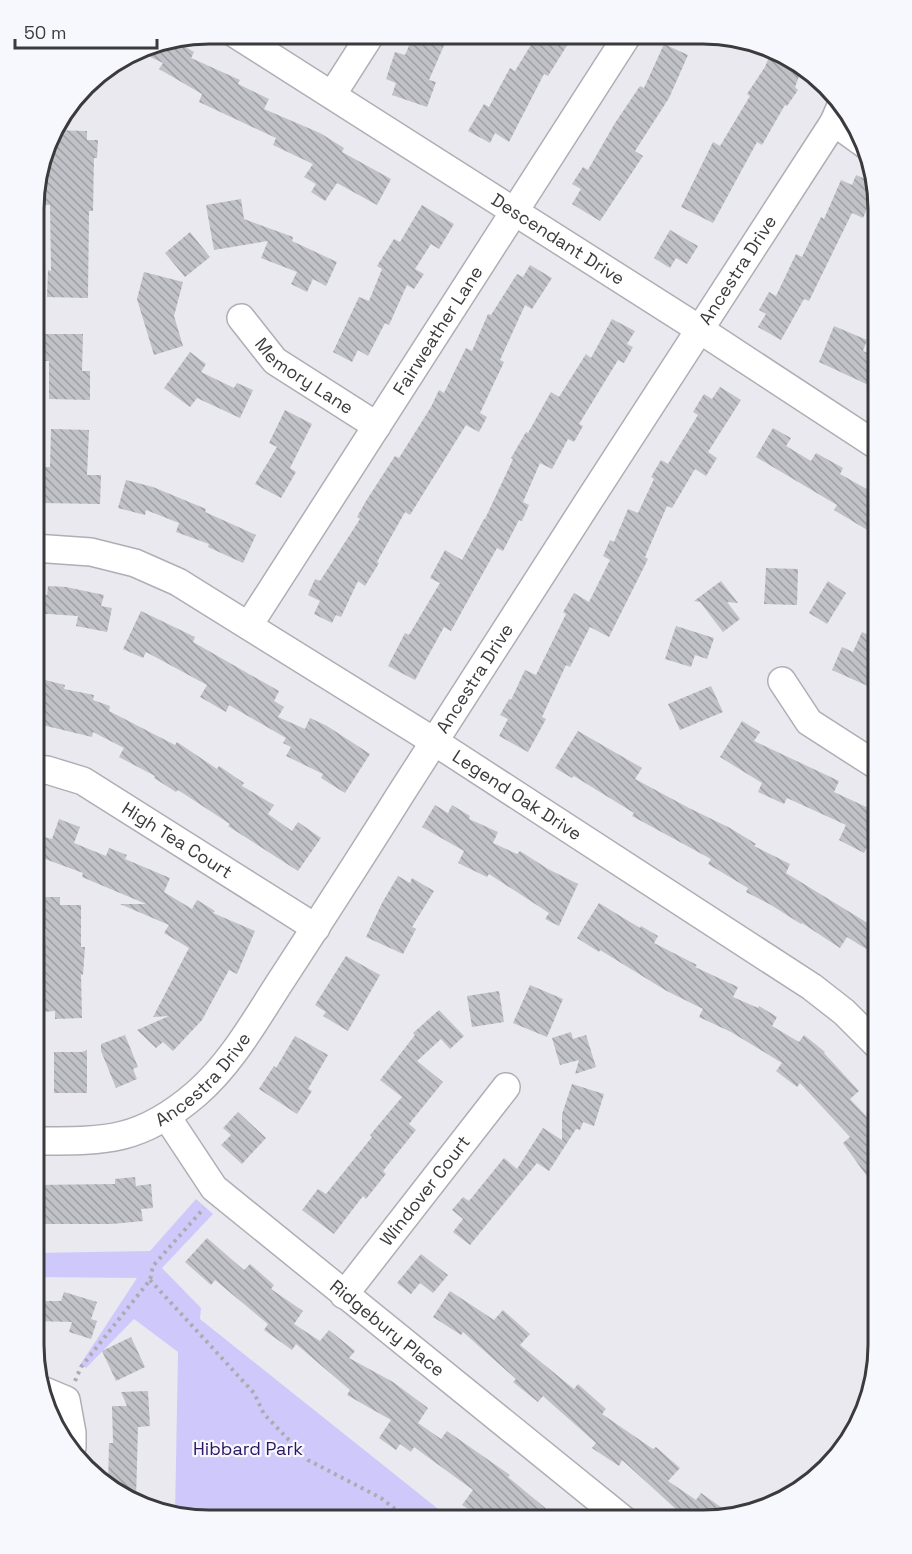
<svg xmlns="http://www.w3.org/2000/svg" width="912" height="1554" viewBox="0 0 912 1554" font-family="'Space Grotesk',sans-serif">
<defs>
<pattern id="building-back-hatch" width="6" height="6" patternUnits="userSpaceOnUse" patternTransform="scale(1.5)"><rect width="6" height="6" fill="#c1c1c8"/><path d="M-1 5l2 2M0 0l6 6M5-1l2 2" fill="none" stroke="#9e9ea4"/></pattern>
</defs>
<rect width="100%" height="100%" fill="#eae9f0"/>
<polygon fill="#cfc9fb" points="196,1199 213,1214 162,1268 201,1308 200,1319 452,1520 185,1519 175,1515 178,1352 134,1319 86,1368 80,1365 137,1278 33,1277 33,1253 150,1251"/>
<g fill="url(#building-back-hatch)">
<polygon points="414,34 449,34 429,80 436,82 427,107 392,95 396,83 386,79 395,52 405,55"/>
<polygon points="537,35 554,35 568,44 548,76 544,74 509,142 495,133 490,143 468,131 484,104 489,107 510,68 515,71"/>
<polygon points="174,40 194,52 191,58 240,80 238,84 269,99 264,109 320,133 344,148 342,152 391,179 377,205 337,183 325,201 311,192 316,184 304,177 313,164 273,145 276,138 199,102 202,94 159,69 163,63 136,50 142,46"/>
<polygon points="664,44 688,55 669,98 635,151 643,156 600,221 572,204 581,189 572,184 583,167 588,170 615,123 640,86 644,88"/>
<polygon points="771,52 803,66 795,87 798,90 787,106 785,105 762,145 757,142 713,223 681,207 713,142 720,146 750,96 747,94 765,67"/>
<polygon points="52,130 87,131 87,140 98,140 97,158 94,158 93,211 89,211 88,298 47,297 48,270 51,271 50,205 44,205 44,182 47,182 48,141"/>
<polygon points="856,175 874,183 875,190 863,218 852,213 809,301 804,299 781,340 758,327 766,314 759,310 769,292 776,296 796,254 802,257 821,217 824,219 841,180 852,185"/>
<polygon points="241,199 244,219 293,237 292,241 337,262 326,286 313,279 307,292 291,284 297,272 261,258 268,241 214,250 206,205"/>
<polygon points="422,205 454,224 439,249 431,244 415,269 424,274 414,289 407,285 389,325 385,323 368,356 358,350 352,362 333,352 359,297 369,301 382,269 377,266 394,239 400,242"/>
<polygon points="670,230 698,246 687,264 676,258 670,268 654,258"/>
<polygon points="190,232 210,257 185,277 165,253"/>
<polygon points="530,265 552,278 532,309 525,305 500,360 504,362 480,413 487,417 479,432 466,425 410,515 405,512 377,562 379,563 365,586 358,581 341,617 336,615 332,623 314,614 320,601 308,595 315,579 320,581 360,519 357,517 366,501 395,456 399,458 431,407 439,390 444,393 466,348 472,351 488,314 491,315 517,274 523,277"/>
<polygon points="144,272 183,282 174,316 183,346 154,355 137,299"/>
<polygon points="612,319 635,331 627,344 633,347 624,363 618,360 579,424 583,426 574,442 568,439 552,469 540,463 523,502 529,505 522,521 519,520 503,551 497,548 451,631 444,627 415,680 388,666 405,633 409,635 440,583 430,578 445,550 462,560 484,519 485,519 513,459 511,458 526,432 528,433 551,392 559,397 586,354 591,358"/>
<polygon points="834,326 867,340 863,351 874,356 879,345 879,390 819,362"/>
<polygon points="45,334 83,334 82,371 90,371 90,400 49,399 49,361 44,361"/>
<polygon points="190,352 206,364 201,372 234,388 237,383 253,390 240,418 197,398 190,407 164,388"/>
<polygon points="720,387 741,400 708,452 717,458 706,476 695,469 672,508 667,506 645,557 648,559 609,637 590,627 570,667 566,665 542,717 546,719 528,752 499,736 508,719 500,715 509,699 511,700 525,670 536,675 566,614 563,612 574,593 589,602 610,560 603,556 610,540 614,542 628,509 638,513 654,479 651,477 661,460 668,464 698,415 693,412 704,394 712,399"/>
<polygon points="285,410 312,424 290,468 296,472 281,498 255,484 277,447 269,443"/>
<polygon points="773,428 791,438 786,446 811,461 816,453 843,468 840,474 879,496 879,537 834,510 837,505 756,457"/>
<polygon points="51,429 89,430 87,475 101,475 100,504 41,503 42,467 50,467"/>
<polygon points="126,480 153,487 206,509 205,512 256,535 243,563 208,547 209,544 176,532 179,523 146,510 145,515 118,508"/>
<polygon points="766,568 798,569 797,605 764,604"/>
<polygon points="721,581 738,603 727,602 740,619 723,632 700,602 694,601"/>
<polygon points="828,581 846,593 827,624 809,613"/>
<polygon points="48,586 66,587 104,595 101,606 112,608 107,632 76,626 78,616 34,613 34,594 47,595"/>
<polygon points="141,611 195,637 193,642 279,691 274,701 284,707 278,717 305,729 310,718 327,726 370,754 345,793 321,778 323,774 286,756 291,747 283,743 286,738 229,705 226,712 200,697 207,685 146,652 143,658 123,649"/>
<polygon points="676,626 714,638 707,659 695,655 691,667 665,659"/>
<polygon points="862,632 879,640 879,691 832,670 842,647 853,652"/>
<polygon points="37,678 65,685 64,689 94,695 93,700 110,706 109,711 175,745 177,742 217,769 219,766 244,783 242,786 274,805 268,814 292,831 298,822 321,838 298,871 228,826 230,824 178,790 176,792 154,778 155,776 119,757 124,748 93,732 92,737 34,723 34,693"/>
<polygon points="711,686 723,712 680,730 668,704"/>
<polygon points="742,721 760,732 754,741 839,781 834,792 877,812 867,832 873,836 864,853 839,840 846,825 787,798 784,804 758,792 762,783 720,757"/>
<polygon points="578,731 642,768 635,779 689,808 730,828 756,844 754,846 790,864 786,873 879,930 879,957 847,937 840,948 802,923 801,924 771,905 746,892 748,888 708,864 711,859 632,816 634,813 574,776 572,778 555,768"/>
<polygon points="435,805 448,813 452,805 470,816 469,819 498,832 493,843 517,854 520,851 548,869 578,884 559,926 545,919 549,913 489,874 487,877 458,863 464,851 422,827"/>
<polygon points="59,819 80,827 74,843 106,856 109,848 127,855 125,859 170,878 164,892 192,909 197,900 215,911 213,913 255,931 237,974 229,970 202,1020 173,1051 163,1042 156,1048 137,1030 169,1016 153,1017 189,948 164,933 169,925 120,904 146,904 82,877 83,873 37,856 44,837 52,839"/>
<polygon points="398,876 410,883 412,878 434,891 412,927 416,929 403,954 366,937 382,903"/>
<polygon points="41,897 60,897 60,905 81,905 81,947 85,947 83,975 81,974 82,1018 55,1019 55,1011 41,1012 41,991 43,991 46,929 42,929"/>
<polygon points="599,903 640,928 641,926 658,936 654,943 697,965 695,967 738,987 733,997 758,1008 759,1006 777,1017 772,1026 799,1042 804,1035 825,1052 824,1053 859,1091 850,1099 872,1122 879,1117 879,1193 843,1143 850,1137 800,1083 797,1087 776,1071 782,1063 731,1032 699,1017 703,1009 665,990 600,950 599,952 577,938"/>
<polygon points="346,956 380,975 348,1031 323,1016 326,1012 315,1005"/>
<polygon points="530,985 563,999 547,1037 513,1023"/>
<polygon points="499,991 504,1022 472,1027 467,996"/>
<polygon points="439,1010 464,1036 450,1049 441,1039 417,1061 443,1082 409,1124 416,1130 383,1171 386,1174 366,1199 363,1196 334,1234 302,1210 318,1189 326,1194 372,1137 370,1135 402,1097 380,1080 415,1035 413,1033"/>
<polygon points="571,1032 573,1039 586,1035 596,1067 575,1074 579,1060 560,1065 552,1038"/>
<polygon points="125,1035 138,1067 133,1069 137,1079 116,1088 101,1051 101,1044"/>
<polygon points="295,1036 328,1055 308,1089 312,1091 297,1114 259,1089 274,1066 276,1068"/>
<polygon points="87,1050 87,1093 54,1093 54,1052 82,1052"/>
<polygon points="572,1084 604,1094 594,1126 583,1122 580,1130 576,1129 549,1171 537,1163 470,1245 453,1232 463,1219 452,1210 463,1197 469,1201 504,1158 517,1169 543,1128 562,1140 562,1114"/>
<polygon points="238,1112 266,1138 242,1164 221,1145 231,1135 223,1128"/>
<polygon points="135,1177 136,1186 151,1184 153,1208 141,1209 143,1221 112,1224 33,1224 33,1185 115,1184 115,1179"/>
<polygon points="207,1238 244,1270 250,1264 274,1285 271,1289 303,1311 294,1324 320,1341 329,1330 355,1351 349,1358 393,1382 428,1408 418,1423 441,1439 447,1431 510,1475 508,1477 561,1521 513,1520 500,1510 494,1519 482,1511 479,1516 462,1505 473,1490 414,1447 411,1452 400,1444 396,1450 379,1438 391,1420 347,1395 350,1390 296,1344 292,1350 264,1330 268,1324 215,1280 211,1285 185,1262"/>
<polygon points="421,1254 448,1275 433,1293 420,1283 411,1294 397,1283"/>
<polygon points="450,1291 494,1320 503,1310 530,1334 520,1345 574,1389 578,1384 606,1409 602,1414 653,1449 656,1447 680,1468 668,1481 696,1500 701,1493 732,1515 704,1521 687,1521 675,1513 677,1510 622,1460 619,1466 592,1448 596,1443 543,1396 538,1402 513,1382 516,1379 463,1332 461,1335 433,1317"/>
<polygon points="64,1292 97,1302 91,1319 97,1321 91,1339 69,1332 72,1322 33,1321 33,1301 61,1301"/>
<polygon points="131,1337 145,1367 116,1381 102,1351"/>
<polygon points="148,1391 150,1426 138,1427 136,1499 108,1487 109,1443 113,1443 112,1406 127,1406 121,1392"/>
</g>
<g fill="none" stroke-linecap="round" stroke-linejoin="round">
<g stroke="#aeaeb5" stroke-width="30">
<g id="minor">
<path id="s1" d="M234,33L699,329L879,447"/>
<polyline points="332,95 371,34"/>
<polyline points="834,122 866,145"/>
<path id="s2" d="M241,318L275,361L377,426"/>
<path id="s3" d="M34,548L91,552L135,563L178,582L435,742L812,987L844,1012L879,1047"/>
<path id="s4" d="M249,625L627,36"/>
<polyline points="782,681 809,722 879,767"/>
<path id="s5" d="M34,769L47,770L83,781L316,928"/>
<path id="s6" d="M167,1117L214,1188L625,1521"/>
<path id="s7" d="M33,1141C104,1141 139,1143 196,1094C233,1062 257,1017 284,976C323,916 362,856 400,795C544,570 688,346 834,122L840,108"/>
<path id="s8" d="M344,1295L506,1087"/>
<polyline points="42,1390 66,1400 72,1433 72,1447"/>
</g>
</g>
<g stroke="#acabb0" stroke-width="4" stroke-dasharray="3 4.5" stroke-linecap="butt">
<polyline points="150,1280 254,1393 264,1414 308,1460 381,1498 409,1520"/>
<polyline points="75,1381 81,1367 150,1280 153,1266 204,1208"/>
</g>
<use href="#minor" stroke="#fff" stroke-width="27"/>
</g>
<g text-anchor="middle" stroke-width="4.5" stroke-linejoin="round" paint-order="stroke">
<g font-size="18" fill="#3b3b3d" stroke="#f7f7fe">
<text dy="6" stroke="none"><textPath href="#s1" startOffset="384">Descendant Drive</textPath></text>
<text dy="6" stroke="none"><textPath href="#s7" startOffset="1162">Ancestra Drive</textPath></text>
<text dy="6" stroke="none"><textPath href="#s4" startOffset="350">Fairweather Lane</textPath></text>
<text dy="6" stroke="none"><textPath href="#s2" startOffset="87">Memory Lane</textPath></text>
<text dy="6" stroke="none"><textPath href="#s7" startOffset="676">Ancestra Drive</textPath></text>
<text dy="6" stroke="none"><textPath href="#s3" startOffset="550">Legend Oak Drive</textPath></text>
<text dy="6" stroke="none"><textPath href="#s5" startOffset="162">High Tea Court</textPath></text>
<text dy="6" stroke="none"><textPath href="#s7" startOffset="190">Ancestra Drive</textPath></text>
<text dy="6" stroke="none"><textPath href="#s8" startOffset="132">Windover Court</textPath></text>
<text dy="6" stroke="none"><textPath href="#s6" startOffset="308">Ridgebury Place</textPath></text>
</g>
<g font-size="18" fill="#2c1761" stroke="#f7f7fe">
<text x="248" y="1455">Hibbard Park</text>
</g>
</g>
<path d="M0 0H912V1554H0ZM209 44H703A165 165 0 0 1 868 209V1345A165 165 0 0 1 703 1510H209A165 165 0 0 1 44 1345V209A165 165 0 0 1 209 44Z" fill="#f7f7fe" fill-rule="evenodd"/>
<path fill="none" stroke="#3b3b3d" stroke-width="3" d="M209 44H703A165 165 0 0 1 868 209V1345A165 165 0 0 1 703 1510H209A165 165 0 0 1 44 1345V209A165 165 0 0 1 209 44Z"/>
<path d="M15 39v9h142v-9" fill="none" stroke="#3b3b3d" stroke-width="3"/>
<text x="24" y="39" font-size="18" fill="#3b3b3d" stroke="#f7f7fe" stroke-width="4.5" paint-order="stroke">50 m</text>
</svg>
